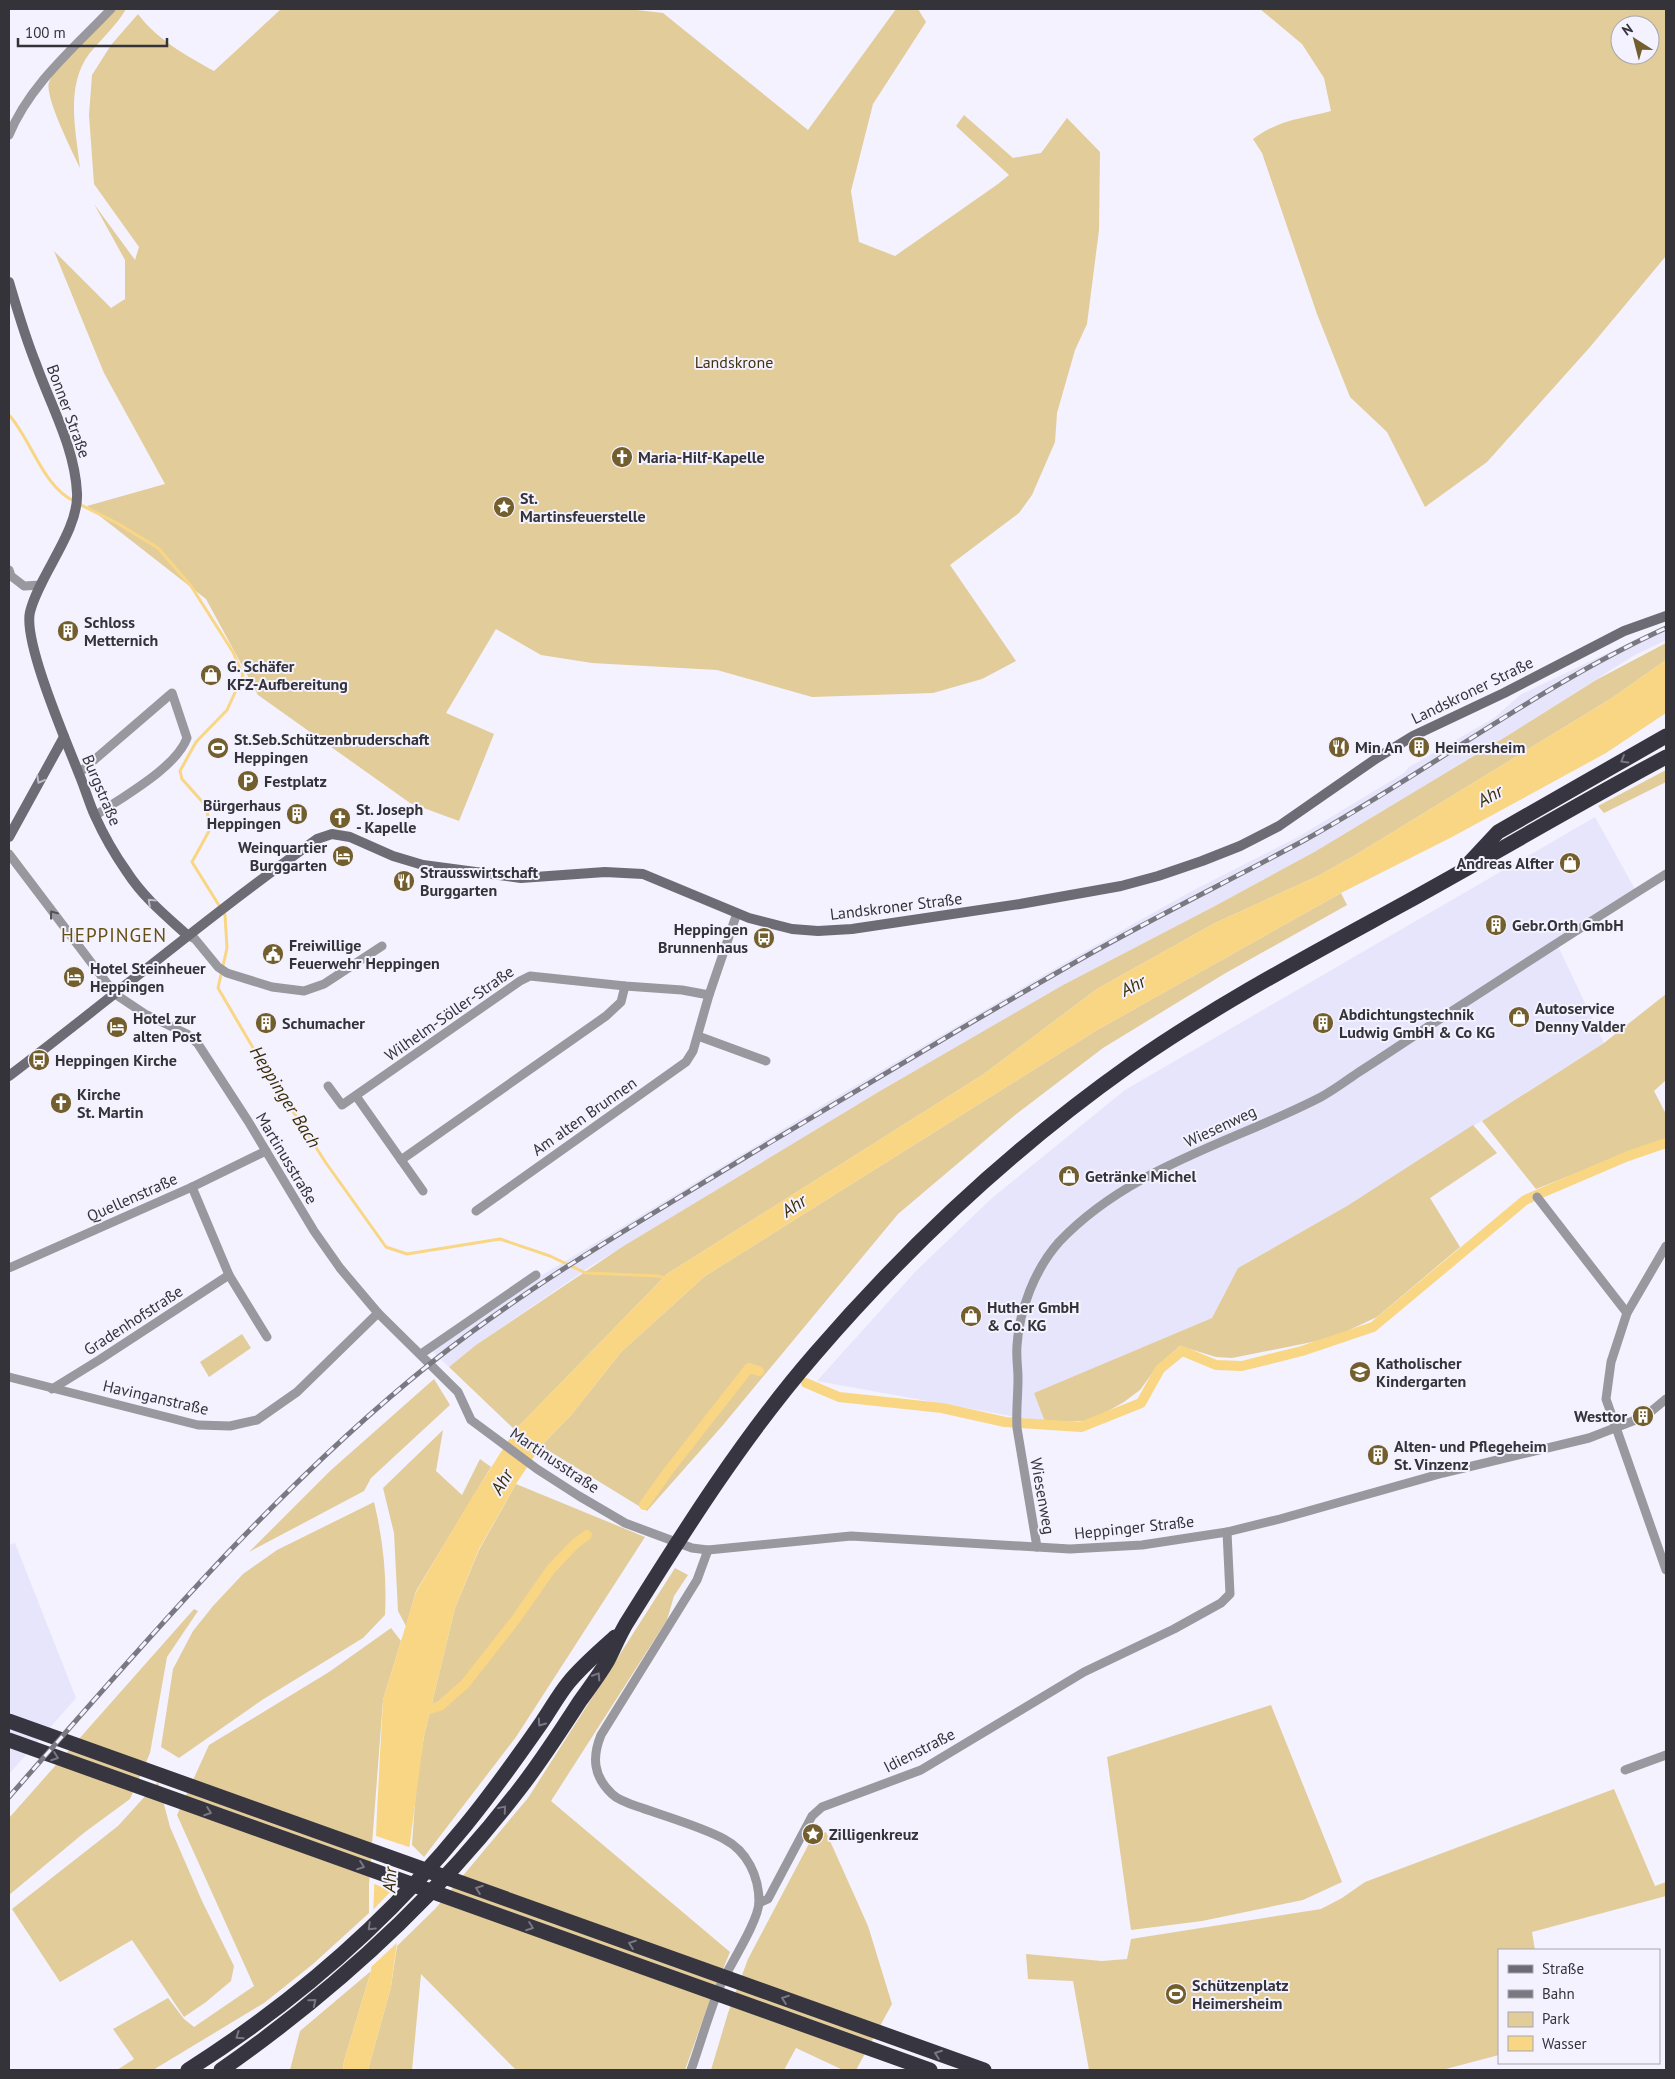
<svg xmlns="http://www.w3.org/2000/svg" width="1675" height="2079" viewBox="0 0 1675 2079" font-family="'PT Sans',sans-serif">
<rect width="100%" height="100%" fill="#f3f2fe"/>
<g fill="#e6e5fb">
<polygon points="1666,625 1666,640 1633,656 1507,736 1316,851 1213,907 1063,985 880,1091 591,1266 476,1345 449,1367 432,1351 521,1288 831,1100 1066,962 1190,892 1298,837 1404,773 1409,767 1494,718 1520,695"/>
<polygon points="1595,817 1636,891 1556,942 1604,1043 1347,1206 1238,1268 1212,1318 1034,1393 1045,1422 817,1381 916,1271 992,1198 1125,1090"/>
<polygon points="15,1543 76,1698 9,1774 9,1545"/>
</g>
<g fill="#e2cc9a" fill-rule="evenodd">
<path d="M117,9H126C117,25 101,39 89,54C65,87 76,130 80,168C73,153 44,96 49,82C55,64 102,24 117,9Z"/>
<path d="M281,9H628L663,13L808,130L896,9H918L926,22L873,104L851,191L859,242L895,256L998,184L1009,175L956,126L964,115L1013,158L1041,153L1067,118L1100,152L1099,230L1087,324L1075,350L1057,413L1055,442L1032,495L1019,513L950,565L1016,661L982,679L933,693L812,697L717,670L592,663L541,655L496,629L446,713L494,734L459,821L410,803L258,695L206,599L87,506L165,484L104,373L54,251L111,308L125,299V260L94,204L135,260L139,247L94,184L89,115L92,75L111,45L138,14C156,39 187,56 214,71Z"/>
<path d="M1260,9H1666V256L1590,347L1487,462L1425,507L1387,432L1350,397L1317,314L1262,153L1253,139C1280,119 1301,119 1331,111L1324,78L1302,44ZM1620,25H1650V55H1620Z"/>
<polygon points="1666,643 1666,660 1612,698 1357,854 1320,875 1215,923 1097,989 984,1074 667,1274 515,1430 449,1367 476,1345 622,1247 880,1091 1063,985 1213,907 1316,851 1507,736 1596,680"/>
<polygon points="1666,770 1666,782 1604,813 1598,806"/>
<polygon points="1341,893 1347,905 1224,974 1103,1048 1015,1115 898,1214 723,1425 647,1511 541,1446 572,1414 621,1352 705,1276 1097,1030"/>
<polygon points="1666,994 1666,1080 1654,1091 1666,1114 1666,1139 1653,1143 1536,1189 1482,1121 1604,1043"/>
<polygon points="1473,1125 1497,1153 1430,1198 1460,1247 1377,1317 1332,1338 1232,1358 1216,1357 1180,1346 1158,1365 1140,1390 1124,1402 1090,1421 1045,1422 1034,1393 1212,1318 1238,1268 1347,1206"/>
<polygon points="242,1334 251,1348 209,1377 200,1362"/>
<polygon points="434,1379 450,1405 371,1478 364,1491 249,1552 330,1471"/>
<polygon points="443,1430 436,1471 462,1495 480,1459 491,1467 416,1591 406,1626 398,1611 394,1533 383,1488"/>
<polygon points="516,1484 645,1537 516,1737 424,1857 412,1845 416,1788 424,1736 455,1608 479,1550"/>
<path d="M374,1502C383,1539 387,1576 385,1615L363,1638L262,1700L179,1758L161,1747L173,1669L193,1631L213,1606L243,1574L277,1550Z"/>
<polygon points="675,1568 688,1575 674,1596 667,1620 551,1801 730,1952 707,2008 685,2070 516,2070 421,1974 412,2070 368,2070 391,1987 397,1946 435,1909 528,1798"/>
<polygon points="194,1609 198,1611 167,1657 150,1753 130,1799 85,1832 9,1895 9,1818"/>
<polygon points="391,1628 401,1641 383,1700 369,1884 369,1913 313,1964 264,2003 153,2070 117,2070 134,2059 113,2029 168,1998 184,2019 194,2027 254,1986 177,1815 209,1745 329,1672"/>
<polygon points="1271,1705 1342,1882 1303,1900 1202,1921 1131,1930 1107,1757"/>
<polygon points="158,1782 170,1827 202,1901 234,1966 231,1981 206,2002 184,2017 132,1940 60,1982 12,1909 118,1826"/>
<polygon points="1614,1789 1655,1886 1666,1882 1666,1896 1532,1932 1535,1950 1499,1950 1499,2055 1442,2070 1089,2070 1073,1981 1028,1979 1026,1954 1102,1961 1127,1959 1131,1939 1321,1909 1342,1898 1365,1882"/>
<polygon points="826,1832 868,1926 892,2004 856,2070 843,2070 796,2048 784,2070 711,2070 728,2013 748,1959 812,1838"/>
<polygon points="371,1971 344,2061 343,2070 290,2070 300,2031"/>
</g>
<polygon fill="#f9d684" points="1666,660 1666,713 1606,753 1452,837 1341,893 1097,1030 705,1276 621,1352 572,1414 541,1446 516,1484 479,1549 455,1608 424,1736 391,1987 368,2070 343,2070 344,2061 371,1971 377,1811 383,1700 416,1592 468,1504 515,1430 667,1274 984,1074 1097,989 1215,923 1320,875 1357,854 1612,698"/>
<polygon fill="#f3f2fe" points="373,1835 412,1848 400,1940 369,1969 371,1912 391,1891 372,1883"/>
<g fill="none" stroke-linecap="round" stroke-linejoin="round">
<g stroke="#f9d684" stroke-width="3">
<path d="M9,415C31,439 43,487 74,501"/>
<polyline points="79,504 117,523 158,548 191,586 233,652 243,675 227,710 196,742 180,771 182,779 207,807 209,831 192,862 225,915 227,948 218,988 259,1058 326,1163 386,1247 407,1254 500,1239 550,1256 586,1273 658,1276 666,1278"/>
</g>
<g stroke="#f9d684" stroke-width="10">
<polyline points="806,1383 839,1397 942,1408 1005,1422 1081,1427 1141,1403 1160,1369 1182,1351 1216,1365 1242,1366 1302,1351 1373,1327 1525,1200 1628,1156 1666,1143"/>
<polyline points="644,1505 669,1470 749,1368 759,1371"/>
<polyline points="419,1712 440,1706 465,1684 516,1619 551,1569 575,1544 587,1535"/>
</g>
<g stroke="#98989e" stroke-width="9">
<path d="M9,135C30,84 74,48 111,9"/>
<polyline points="9,570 11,576 24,586 41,585"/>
<path d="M79,773L172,693L187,738C176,768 122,797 95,816"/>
<polyline points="9,854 115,994 145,1014 187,1034 198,1044 248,1121 314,1231 340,1268 378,1313 458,1392 471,1420 537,1469 579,1496 625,1523 692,1548 708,1550 851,1536 1070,1549 1142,1545 1227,1532 1280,1519 1443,1473 1589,1438 1638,1419"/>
<polyline points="187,935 195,939 218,967 227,973 272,987 304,991 324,984 382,946"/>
<polyline points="698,1036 766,1061"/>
<polyline points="328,1086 342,1105 520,981 530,976 625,986 682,990 709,995"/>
<polyline points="356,1096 423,1191"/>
<polyline points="401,1160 606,1016 621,1002 625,986"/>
<polyline points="192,1187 229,1275 267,1337"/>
<polyline points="1537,1197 1627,1313"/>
<polyline points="476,1211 686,1062 693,1051 709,995 737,913"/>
<polyline points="1666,1246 1627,1313 1611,1362 1606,1399 1666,1570"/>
<polyline points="9,1268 192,1187 266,1151"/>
<polyline points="421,1354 536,1275"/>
<polyline points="9,1377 198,1425 230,1426 257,1420 297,1392 378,1313"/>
<polyline points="52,1389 99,1360 229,1275"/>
<polyline points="1648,1414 1666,1399"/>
<path d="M1037,1547L1017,1428C1016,1411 1018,1395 1018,1378C1018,1367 1016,1357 1017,1346C1019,1310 1035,1269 1059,1242C1130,1167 1232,1143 1321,1097C1334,1090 1347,1080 1359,1072C1395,1049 1430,1025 1466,1002C1532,959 1599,916 1666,874"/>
<polyline points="1625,1770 1666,1755"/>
<polyline points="759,1903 768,1899 812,1816 822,1807 921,1770 1084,1672 1174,1629 1221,1603 1230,1594 1227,1532"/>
<path d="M691,2070C701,2042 709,2012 721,1984C730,1965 759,1920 759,1902C759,1876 747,1851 724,1839C702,1827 667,1817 642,1808C633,1805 619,1801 612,1794C593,1776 592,1757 601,1735L697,1580L708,1550"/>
</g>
<g stroke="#6d6c75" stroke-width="10">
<path d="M9,282C17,309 25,337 36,364C51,406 75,448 77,493C79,531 39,575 30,612C23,642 67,743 79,774C85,788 89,803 95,816C104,836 115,855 127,872C143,897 165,915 187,935"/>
<polyline points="9,837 64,737"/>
<path d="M9,1076C112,998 211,914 317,839L332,834L350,837L393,856L423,865L521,878L605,872L643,874L749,918L792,929L818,931L852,929L1020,904L1121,886L1158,876L1202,861L1240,846L1279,826L1377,758L1413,736L1504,693L1624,631L1666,616"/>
</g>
<g stroke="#363540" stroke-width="15">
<polyline points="1470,862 1498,832 1666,736"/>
<polyline points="9,1721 984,2070"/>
<polyline points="9,1740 930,2070"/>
<path d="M188,2070C292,2004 387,1922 465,1826C492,1793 517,1758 542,1722C551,1709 559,1694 569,1682C583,1665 600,1651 615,1637"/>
<path d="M221,2070C333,1992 434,1900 518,1791C540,1763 560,1732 580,1701C590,1687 600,1674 608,1660C614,1648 619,1636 626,1624C684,1531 743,1437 815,1354C908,1246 1013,1148 1130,1065C1217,1004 1312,954 1405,903C1492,855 1578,804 1666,757"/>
</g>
<g stroke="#7a7981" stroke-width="5">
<path id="rail" d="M9,1797C142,1646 273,1490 431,1363C530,1284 641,1221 749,1155C855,1092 960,1028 1067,967C1144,922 1225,883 1303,841C1426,773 1539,686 1666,628"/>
</g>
<use href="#rail" stroke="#f3f2fe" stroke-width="3" stroke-dasharray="9" stroke-linecap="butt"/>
</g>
<defs><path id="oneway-chevron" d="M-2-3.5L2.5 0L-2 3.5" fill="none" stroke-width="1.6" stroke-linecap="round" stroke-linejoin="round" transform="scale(1.25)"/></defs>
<g stroke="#787782">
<use href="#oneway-chevron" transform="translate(1624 760) rotate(150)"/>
<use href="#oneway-chevron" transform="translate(597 1676) rotate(-57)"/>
<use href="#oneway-chevron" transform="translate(541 1723) rotate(125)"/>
<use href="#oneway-chevron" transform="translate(55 1757) rotate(20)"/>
<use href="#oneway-chevron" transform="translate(503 1809) rotate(-50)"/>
<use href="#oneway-chevron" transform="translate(208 1812) rotate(20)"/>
<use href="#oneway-chevron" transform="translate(361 1866) rotate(20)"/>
<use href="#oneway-chevron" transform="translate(479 1889) rotate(-160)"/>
<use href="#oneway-chevron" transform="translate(371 1927) rotate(136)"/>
<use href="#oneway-chevron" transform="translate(530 1927) rotate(20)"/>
<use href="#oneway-chevron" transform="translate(632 1944) rotate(-160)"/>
<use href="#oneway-chevron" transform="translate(785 1999) rotate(-160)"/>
<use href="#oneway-chevron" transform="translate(313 2002) rotate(-39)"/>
<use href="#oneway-chevron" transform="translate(239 2036) rotate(145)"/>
<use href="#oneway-chevron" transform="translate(938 2054) rotate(-160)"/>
</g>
<g stroke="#bdbcc7">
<use href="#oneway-chevron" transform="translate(40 780) rotate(119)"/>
<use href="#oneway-chevron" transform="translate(151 902) rotate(-137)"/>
</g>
<use stroke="#525157" href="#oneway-chevron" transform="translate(53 914) rotate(-127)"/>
<defs>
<g id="church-disc" transform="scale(1.125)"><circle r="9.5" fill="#735f2d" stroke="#f3f2fe"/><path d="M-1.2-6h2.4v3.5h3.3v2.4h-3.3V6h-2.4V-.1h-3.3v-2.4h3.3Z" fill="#fff"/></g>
<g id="sight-disc" transform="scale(1.125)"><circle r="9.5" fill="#735f2d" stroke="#f3f2fe"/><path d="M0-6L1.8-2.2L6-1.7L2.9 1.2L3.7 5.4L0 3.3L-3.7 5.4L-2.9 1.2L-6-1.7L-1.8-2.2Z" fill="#fff"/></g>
<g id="building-disc" transform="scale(1.125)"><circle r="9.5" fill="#735f2d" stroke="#f3f2fe"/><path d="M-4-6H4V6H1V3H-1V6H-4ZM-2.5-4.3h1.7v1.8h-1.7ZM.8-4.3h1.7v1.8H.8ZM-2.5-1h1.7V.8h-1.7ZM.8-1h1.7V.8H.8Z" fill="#fff"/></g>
<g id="shop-disc" transform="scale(1.125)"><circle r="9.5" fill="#735f2d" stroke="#f3f2fe"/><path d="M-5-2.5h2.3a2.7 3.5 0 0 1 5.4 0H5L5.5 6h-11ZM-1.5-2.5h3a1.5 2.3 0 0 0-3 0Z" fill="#fff"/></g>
<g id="restaurant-disc" transform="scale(1.125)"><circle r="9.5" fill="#735f2d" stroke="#f3f2fe"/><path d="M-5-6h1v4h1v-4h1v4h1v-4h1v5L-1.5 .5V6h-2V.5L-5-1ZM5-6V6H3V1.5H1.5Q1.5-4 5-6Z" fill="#fff"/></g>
<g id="stadium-disc" transform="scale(1.125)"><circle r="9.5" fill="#735f2d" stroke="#f3f2fe"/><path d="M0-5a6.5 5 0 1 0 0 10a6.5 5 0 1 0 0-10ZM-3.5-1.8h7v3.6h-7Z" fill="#fff"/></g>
<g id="parking-disc" transform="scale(1.125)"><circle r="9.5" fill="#735f2d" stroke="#f3f2fe"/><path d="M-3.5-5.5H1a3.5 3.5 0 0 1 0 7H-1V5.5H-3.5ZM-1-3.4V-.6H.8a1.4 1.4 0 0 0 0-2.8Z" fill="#fff"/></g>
<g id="hotel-disc" transform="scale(1.125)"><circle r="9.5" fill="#735f2d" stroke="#f3f2fe"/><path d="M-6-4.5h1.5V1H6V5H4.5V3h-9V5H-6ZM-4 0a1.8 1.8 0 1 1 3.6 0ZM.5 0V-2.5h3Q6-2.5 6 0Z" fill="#fff"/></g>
<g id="bus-disc" transform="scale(1.125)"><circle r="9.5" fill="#735f2d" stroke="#f3f2fe"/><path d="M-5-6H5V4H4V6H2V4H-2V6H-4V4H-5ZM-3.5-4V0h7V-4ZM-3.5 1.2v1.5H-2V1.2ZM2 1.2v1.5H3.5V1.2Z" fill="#fff"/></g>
<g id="civic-disc" transform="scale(1.125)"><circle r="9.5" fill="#735f2d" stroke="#f3f2fe"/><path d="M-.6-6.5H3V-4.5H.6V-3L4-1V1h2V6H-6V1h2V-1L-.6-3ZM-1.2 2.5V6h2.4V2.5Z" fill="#fff"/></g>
<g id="school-disc" transform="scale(1.125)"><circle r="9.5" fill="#735f2d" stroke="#f3f2fe"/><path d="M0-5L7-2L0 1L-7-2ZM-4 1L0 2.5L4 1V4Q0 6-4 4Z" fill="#fff"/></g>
</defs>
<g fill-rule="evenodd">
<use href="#church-disc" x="622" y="457"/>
<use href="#sight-disc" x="504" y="507"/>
<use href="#building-disc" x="68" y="631"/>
<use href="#shop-disc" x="211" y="675"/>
<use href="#restaurant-disc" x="1339" y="747"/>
<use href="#building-disc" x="1419" y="747"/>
<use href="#stadium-disc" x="218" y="748"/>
<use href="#parking-disc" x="248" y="781"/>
<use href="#building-disc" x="297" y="814"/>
<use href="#church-disc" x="340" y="818"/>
<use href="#hotel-disc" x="343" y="856"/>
<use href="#shop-disc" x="1570" y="863"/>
<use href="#restaurant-disc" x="404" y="881"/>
<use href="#building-disc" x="1496" y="925"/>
<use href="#bus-disc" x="764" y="938"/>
<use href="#civic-disc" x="273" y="954"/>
<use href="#hotel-disc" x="74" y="977"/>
<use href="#shop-disc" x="1519" y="1017"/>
<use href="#building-disc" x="266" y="1023"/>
<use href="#building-disc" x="1323" y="1023"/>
<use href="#hotel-disc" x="117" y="1027"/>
<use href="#bus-disc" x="39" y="1060"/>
<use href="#church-disc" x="61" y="1103"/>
<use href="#shop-disc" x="1069" y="1176"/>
<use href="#shop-disc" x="971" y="1316"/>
<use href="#school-disc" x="1360" y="1372"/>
<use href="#building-disc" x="1643" y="1416"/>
<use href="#building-disc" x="1378" y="1455"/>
<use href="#sight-disc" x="813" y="1834"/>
<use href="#stadium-disc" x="1176" y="1994"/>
</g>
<g text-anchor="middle" stroke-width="4" stroke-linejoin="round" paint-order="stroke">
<g font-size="16" fill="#41330f" stroke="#f3f2fe">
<text x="734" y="368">Landskrone</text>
</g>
<g font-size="16" fill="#343339" stroke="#f3f2fe">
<text transform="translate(69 411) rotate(70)" y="6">Bonner Straße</text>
<text transform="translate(1472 690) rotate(-26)" y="6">Landskroner Straße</text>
<text transform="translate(102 790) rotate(67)" y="6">Burgstraße</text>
<text transform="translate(896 906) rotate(-7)" y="6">Landskroner Straße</text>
<text transform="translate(449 1013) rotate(-35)" y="6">Wilhelm-Söller-Straße</text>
<text transform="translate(584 1116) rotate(-35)" y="6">Am alten Brunnen</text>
<text transform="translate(1220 1126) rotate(-25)" y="6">Wiesenweg</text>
<text transform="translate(287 1158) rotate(59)" y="6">Martinusstraße</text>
<text transform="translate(132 1197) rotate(-24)" y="6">Quellenstraße</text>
<text transform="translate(133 1320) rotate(-33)" y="6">Gradenhofstraße</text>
<text transform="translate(156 1397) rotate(13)" y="6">Havinganstraße</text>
<text transform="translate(555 1460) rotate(34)" y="6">Martinusstraße</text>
<text transform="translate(1043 1496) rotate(80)" y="6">Wiesenweg</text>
<text transform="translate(1134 1527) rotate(-6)" y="6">Heppinger Straße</text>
<text transform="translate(919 1750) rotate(-27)" y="6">Idienstraße</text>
</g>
<g font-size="16" font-weight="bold" fill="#343339" stroke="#f3f2fe" text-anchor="start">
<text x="638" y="463">Maria-Hilf-Kapelle</text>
<text x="520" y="504">St.<tspan x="520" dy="18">Martinsfeuerstelle</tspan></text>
<text x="84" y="628">Schloss<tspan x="84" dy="18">Metternich</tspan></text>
<text x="227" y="672">G. Schäfer<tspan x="227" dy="18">KFZ-Aufbereitung</tspan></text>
<text x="234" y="745">St.Seb.Schützenbruderschaft<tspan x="234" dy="18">Heppingen</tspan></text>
<text x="1355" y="753">Min An</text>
<text x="1435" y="753">Heimersheim</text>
<text x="264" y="787">Festplatz</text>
<text x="281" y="811" text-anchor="end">Bürgerhaus<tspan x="281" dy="18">Heppingen</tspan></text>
<text x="356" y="815">St. Joseph<tspan x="356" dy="18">- Kapelle</tspan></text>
<text x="327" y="853" text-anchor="end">Weinquartier<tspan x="327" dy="18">Burggarten</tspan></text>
<text x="1554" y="869" text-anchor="end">Andreas Alfter</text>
<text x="420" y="878">Strausswirtschaft<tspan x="420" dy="18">Burggarten</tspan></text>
<text x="1512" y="931">Gebr.Orth GmbH</text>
<text x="748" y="935" text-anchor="end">Heppingen<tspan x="748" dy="18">Brunnenhaus</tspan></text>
<text x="289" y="951">Freiwillige<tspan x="289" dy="18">Feuerwehr Heppingen</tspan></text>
<text x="90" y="974">Hotel Steinheuer<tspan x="90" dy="18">Heppingen</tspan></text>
<text x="1535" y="1014">Autoservice<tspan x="1535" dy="18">Denny Valder</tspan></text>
<text x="1339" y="1020">Abdichtungstechnik<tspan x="1339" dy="18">Ludwig GmbH &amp; Co KG</tspan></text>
<text x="133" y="1024">Hotel zur<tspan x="133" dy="18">alten Post</tspan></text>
<text x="282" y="1029">Schumacher</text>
<text x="55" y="1066">Heppingen Kirche</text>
<text x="77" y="1100">Kirche<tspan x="77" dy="18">St. Martin</tspan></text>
<text x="1085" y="1182">Getränke Michel</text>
<text x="987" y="1313">Huther GmbH<tspan x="987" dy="18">&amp; Co. KG</tspan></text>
<text x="1376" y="1369">Katholischer<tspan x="1376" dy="18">Kindergarten</tspan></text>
<text x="1627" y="1422" text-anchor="end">Westtor</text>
<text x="1394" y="1452">Alten- und Pflegeheim<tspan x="1394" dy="18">St. Vinzenz</tspan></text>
<text x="829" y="1840">Zilligenkreuz</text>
<text x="1192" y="1991">Schützenplatz<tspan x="1192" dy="18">Heimersheim</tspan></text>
</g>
<g font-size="18" font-style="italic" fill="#3c2e09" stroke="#f3f2fe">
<text transform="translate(1490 796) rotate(-29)" y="6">Ahr</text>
<text transform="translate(1133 986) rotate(-27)" y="6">Ahr</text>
<text transform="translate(285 1097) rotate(58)" y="6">Heppinger Bach</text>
<text transform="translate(794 1206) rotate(-34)" y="6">Ahr</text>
<text transform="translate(502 1482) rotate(-59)" y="6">Ahr</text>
<text transform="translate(390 1880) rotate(-87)" y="6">Ahr</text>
</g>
<g font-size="19" letter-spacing="1" fill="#654f14" stroke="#f3f2fe">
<text x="114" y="942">HEPPINGEN</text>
</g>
</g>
<rect width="1675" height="2079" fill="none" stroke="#343339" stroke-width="20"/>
<rect x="1498" y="1949" width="162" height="115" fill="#f3f2fe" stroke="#a7a6af"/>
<rect x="1508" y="1965" width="25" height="8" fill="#6d6c75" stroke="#a7a6af"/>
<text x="1542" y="1974" font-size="15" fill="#343339">Straße</text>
<rect x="1508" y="1990" width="25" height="8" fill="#7a7981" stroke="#a7a6af"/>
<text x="1542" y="1999" font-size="15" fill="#343339">Bahn</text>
<rect x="1508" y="2012" width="25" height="15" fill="#e2cc9a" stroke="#a7a6af"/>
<text x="1542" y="2024" font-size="15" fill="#343339">Park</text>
<rect x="1508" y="2036" width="25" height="15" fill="#f9d684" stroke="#a7a6af"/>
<text x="1542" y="2049" font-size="15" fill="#343339">Wasser</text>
<g transform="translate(1635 40) rotate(324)"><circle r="24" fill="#f3f2fe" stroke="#a7a6af"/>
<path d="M0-4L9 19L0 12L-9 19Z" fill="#735f2d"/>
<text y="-8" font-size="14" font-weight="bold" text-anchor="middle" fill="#343339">N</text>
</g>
<path d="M18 38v8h149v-8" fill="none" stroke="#343339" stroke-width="2.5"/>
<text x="25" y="38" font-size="15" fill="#343339" stroke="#f3f2fe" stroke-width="4" paint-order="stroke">100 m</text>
</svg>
